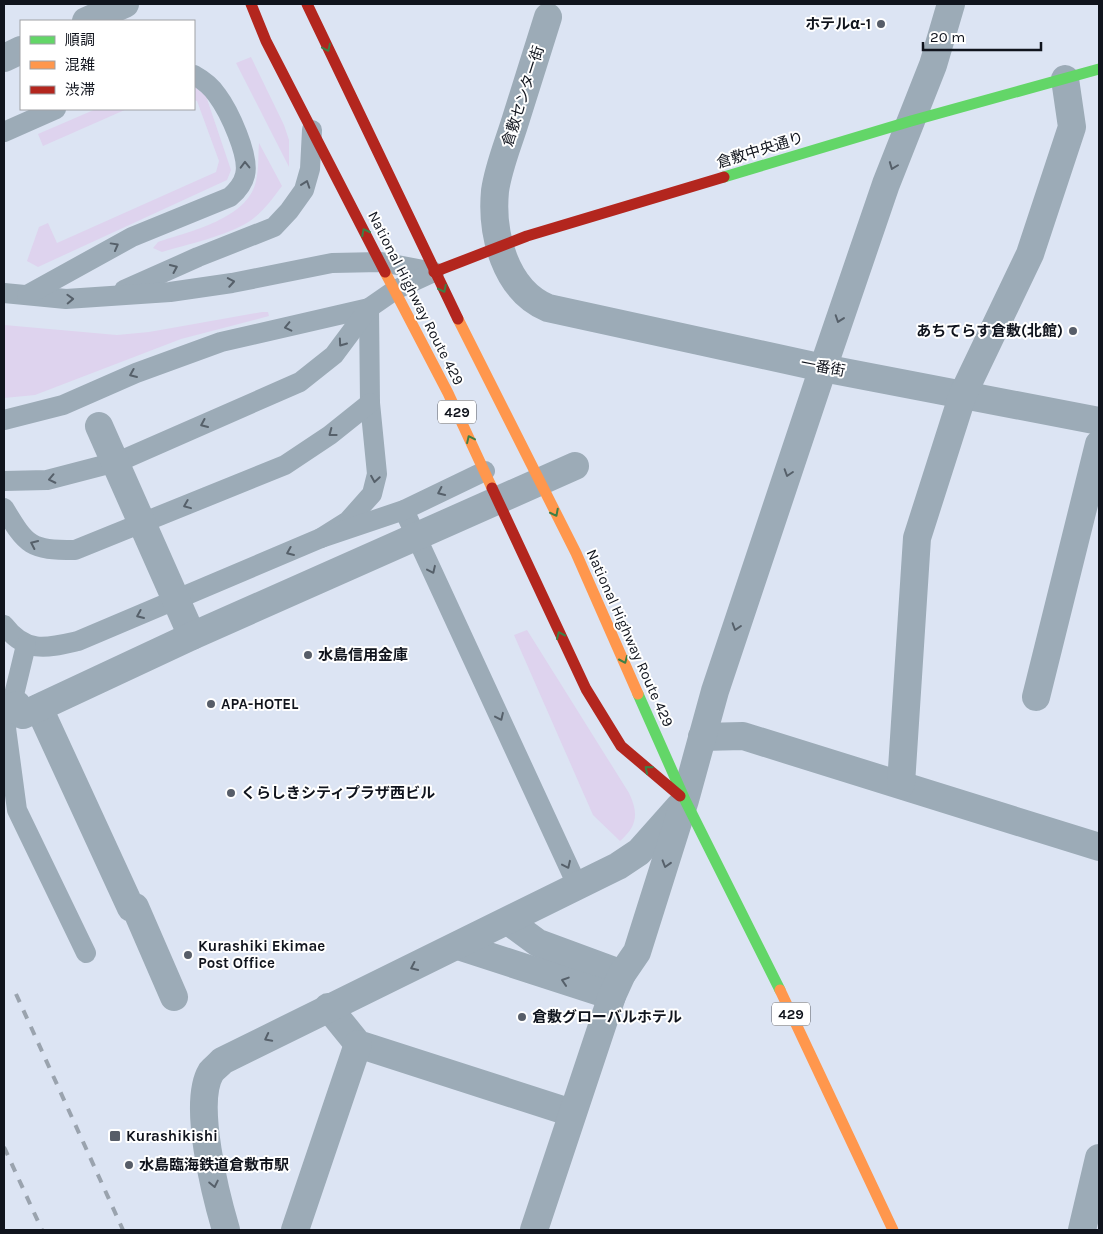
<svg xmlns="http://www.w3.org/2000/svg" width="1103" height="1234" viewBox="0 0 1103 1234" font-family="Karla,'Noto Sans JP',sans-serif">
<rect width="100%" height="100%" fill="#dce4f3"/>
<g fill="#ded3ee">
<polygon points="251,57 284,125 289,140 289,167 236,63"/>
<polygon points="194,86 206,96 231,170 227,180 38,267 27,261 39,227 48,223 57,243 216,172 219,161 197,101 194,100"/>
<polygon points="96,109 127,109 43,146 38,134"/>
<path d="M259,143L282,186C273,198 263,212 250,221C227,236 188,244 162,252L153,248L158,242C190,231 248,219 256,181C259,169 258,155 259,143Z"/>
<polygon points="262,312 268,312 269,316 181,339 35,395 4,398 4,325 117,335 149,332"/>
<path d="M527,630L629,793C639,814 637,826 620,841L593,815L514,635Z"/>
</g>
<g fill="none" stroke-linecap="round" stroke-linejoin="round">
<g stroke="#9cabb7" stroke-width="20">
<polyline points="4,132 56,109"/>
<polyline points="124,290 198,257 274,227 289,211 304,190 310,169 312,130"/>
<polyline points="4,293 66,299 170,292 232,283 332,263 381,262 434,272"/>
<path d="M27,295L132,237L230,197C237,191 243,184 245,175C250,156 229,111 217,95C211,86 203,80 194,75"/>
<polyline points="4,420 63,405 136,373 221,342 369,308 370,403 377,474 372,494 348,521 321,538"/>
<polyline points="4,481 47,480 120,461 300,382 334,355 369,308 395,290 434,272"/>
<path d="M4,508C27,546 30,550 75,550L285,465L330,435L370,403"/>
<polyline points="404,510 578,887"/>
<path d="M4,625C26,654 47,648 78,641L321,538L404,510L485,471"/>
<polyline points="26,645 6,728 17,810 86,953"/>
</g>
<g stroke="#9cabb7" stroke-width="28">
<path d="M548,17C537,53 525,89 514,125C507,147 498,169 495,191C491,234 505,290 548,308L823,368L1099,421"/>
<polyline points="86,21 125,4"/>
<polyline points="4,58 21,50"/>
<polyline points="99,426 192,636"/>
<polyline points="1036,697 1099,444"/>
<polyline points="39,708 131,908 135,907 174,997"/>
<polyline points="4,711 17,705 23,715 192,636 575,466"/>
<polyline points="702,737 743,736 1099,847"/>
<polyline points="901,784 917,538 963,394 1030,254 1072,127 1065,79"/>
<polyline points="508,921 538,943 622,974"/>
<polyline points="458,946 612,996"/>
<polyline points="328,1007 358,1044 572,1113"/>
<path d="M226,1230C216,1196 192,1103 211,1072C214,1068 219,1065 222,1061L618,866L639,852L679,807"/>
<polyline points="295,1230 358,1044"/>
<polyline points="534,1230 612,996 622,974 637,952 685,800 715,691 823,368 886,184 933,65 951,4"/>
<polyline points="1082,1230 1099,1158"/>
</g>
<g stroke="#63d668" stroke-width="11">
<polyline points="724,177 911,121 1099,69"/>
<polyline points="638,694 685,800 780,990"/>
</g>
<g stroke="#ff974d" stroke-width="11">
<polyline points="385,272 448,393 492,488"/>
<polyline points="458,319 576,553 638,694"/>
<polyline points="780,990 893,1230"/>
</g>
<g stroke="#b3261e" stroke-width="11">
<polyline points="251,4 266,41 385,272"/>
<polyline points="307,4 458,319"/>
<polyline points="434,272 527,236 724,177"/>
<polyline points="492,488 586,689 621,746 680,796"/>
</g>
<g stroke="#9aa3ae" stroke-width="4" stroke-dasharray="9 9" stroke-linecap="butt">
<polyline points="16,994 123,1230"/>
<polyline points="4,1147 42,1230"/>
</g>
</g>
<defs><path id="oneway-chevron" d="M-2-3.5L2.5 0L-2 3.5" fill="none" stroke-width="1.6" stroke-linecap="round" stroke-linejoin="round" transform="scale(1.25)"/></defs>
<g stroke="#3e7f46">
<use href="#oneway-chevron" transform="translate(327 48) rotate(65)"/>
<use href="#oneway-chevron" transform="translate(365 232) rotate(-117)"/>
<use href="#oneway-chevron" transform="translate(443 289) rotate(63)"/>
<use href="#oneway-chevron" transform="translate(470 439) rotate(-115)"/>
<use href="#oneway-chevron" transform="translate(555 513) rotate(63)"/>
<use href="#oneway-chevron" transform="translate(560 635) rotate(-114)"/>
<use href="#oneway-chevron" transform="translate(624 660) rotate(66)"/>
<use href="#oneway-chevron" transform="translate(648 769) rotate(-140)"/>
</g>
<g stroke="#56606a">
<use href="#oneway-chevron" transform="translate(245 165) rotate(-91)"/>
<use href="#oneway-chevron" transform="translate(893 166) rotate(111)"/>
<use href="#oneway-chevron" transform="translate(306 184) rotate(-71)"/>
<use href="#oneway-chevron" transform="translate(115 246) rotate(-29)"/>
<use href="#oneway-chevron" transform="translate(174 268) rotate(-24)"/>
<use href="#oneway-chevron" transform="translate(231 282) rotate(-10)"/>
<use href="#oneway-chevron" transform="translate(70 299) rotate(-2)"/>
<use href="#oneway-chevron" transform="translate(839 319) rotate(109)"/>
<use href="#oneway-chevron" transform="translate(288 327) rotate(167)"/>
<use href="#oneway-chevron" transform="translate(342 343) rotate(125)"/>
<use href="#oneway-chevron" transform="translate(133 374) rotate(157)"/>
<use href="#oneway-chevron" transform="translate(204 424) rotate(156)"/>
<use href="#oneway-chevron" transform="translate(332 433) rotate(143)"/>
<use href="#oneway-chevron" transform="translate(788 473) rotate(108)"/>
<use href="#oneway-chevron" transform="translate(52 479) rotate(168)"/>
<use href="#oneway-chevron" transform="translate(375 479) rotate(99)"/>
<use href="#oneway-chevron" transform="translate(441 492) rotate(155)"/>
<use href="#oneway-chevron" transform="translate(187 505) rotate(158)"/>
<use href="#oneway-chevron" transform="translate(34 544) rotate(-155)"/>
<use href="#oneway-chevron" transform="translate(290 552) rotate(157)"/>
<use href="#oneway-chevron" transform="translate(432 570) rotate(65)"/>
<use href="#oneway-chevron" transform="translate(140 615) rotate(157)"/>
<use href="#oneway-chevron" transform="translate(736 627) rotate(108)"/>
<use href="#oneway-chevron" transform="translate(500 717) rotate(65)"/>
<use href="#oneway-chevron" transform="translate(666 864) rotate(107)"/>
<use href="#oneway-chevron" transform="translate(567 865) rotate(65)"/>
<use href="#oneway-chevron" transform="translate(414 967) rotate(155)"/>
<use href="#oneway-chevron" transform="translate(565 981) rotate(-162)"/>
<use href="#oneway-chevron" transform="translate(268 1038) rotate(153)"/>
<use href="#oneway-chevron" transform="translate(214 1184) rotate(78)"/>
</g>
<g fill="#575d68" stroke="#fff" stroke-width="2">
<circle cx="881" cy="24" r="5"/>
<circle cx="1073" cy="331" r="5"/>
<circle cx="308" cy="655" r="5"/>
<circle cx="211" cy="704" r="5"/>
<circle cx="231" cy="793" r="5"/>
<circle cx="188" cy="955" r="5"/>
<circle cx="522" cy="1017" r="5"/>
<rect x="109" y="1130" width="12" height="12" rx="2.5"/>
<circle cx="129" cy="1165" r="5"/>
</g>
<g text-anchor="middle" stroke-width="4" stroke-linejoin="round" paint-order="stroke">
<g fill="#fff" stroke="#585a61" stroke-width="1">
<rect x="438" y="400.5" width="38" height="23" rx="4"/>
<rect x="772" y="1002.5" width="38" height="23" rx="4"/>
</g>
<g font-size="14" font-weight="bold" fill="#10141d">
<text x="457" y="417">429</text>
<text x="791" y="1019">429</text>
</g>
<g font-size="15" font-weight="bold" fill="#10141d" stroke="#fff" text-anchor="start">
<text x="871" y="29" text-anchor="end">ホテルα-1</text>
<text x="1063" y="336" text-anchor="end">あちてらす倉敷(北館)</text>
<text x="318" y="660">水島信用金庫</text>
<text x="221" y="709">APA-HOTEL</text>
<text x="241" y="798">くらしきシティプラザ西ビル</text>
<text x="198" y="951">Kurashiki Ekimae<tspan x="198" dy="17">Post Office</tspan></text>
<text x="532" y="1022">倉敷グローバルホテル</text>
<text x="126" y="1141">Kurashikishi</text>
<text x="139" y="1170">水島臨海鉄道倉敷市駅</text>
</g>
<g font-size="15" fill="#10141d" stroke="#fff">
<text transform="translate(523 96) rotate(-72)" y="5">倉敷センター街</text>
<text transform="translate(760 150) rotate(-17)" y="5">倉敷中央通り</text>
<text transform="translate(416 298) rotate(63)" y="5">National Highway Route 429</text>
<text transform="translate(823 367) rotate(11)" y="5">一番街</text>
<text transform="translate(630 638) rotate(66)" y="5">National Highway Route 429</text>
</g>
</g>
<rect width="1103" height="1234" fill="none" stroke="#10141d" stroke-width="10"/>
<rect x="20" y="20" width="175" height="90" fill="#ffffff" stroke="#9fa1a5"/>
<rect x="30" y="36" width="25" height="8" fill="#63d668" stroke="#9fa1a5"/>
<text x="65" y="45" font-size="15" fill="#10141d">順調</text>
<rect x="30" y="61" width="25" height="8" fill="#ff974d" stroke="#9fa1a5"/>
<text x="65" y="70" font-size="15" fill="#10141d">混雑</text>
<rect x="30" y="86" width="25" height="8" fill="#b3261e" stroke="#9fa1a5"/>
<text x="65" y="95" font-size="15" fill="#10141d">渋滞</text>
<path d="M923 42v8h118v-8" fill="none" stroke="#10141d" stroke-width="2.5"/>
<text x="930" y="42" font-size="15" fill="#10141d" stroke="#ffffff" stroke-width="4" paint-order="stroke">20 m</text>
</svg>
